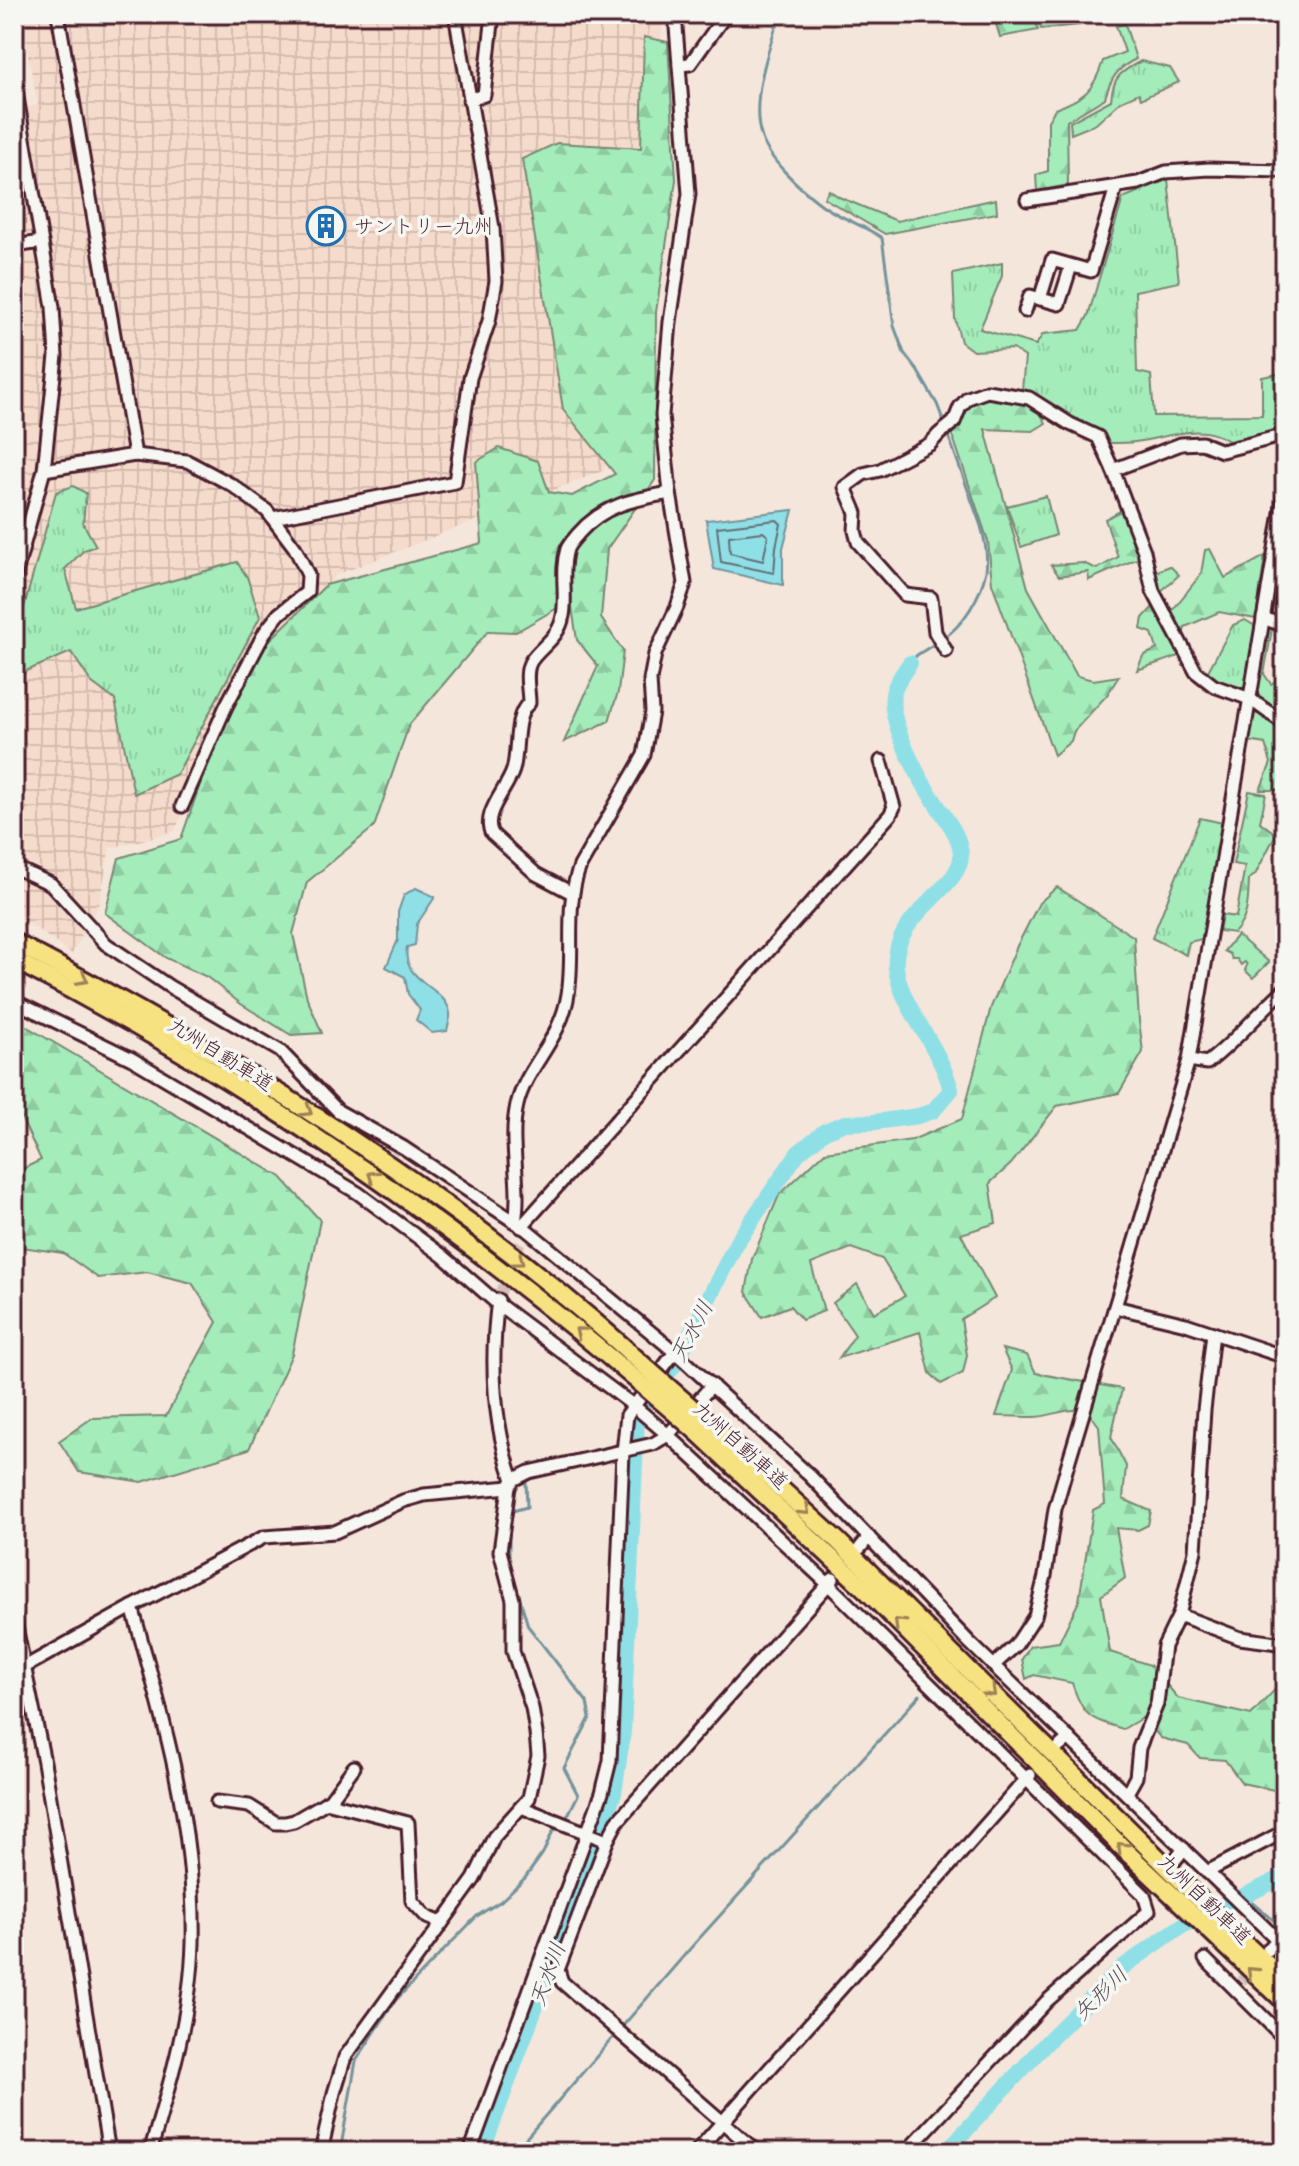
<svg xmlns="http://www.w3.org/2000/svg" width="1299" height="2166" viewBox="0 0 1299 2166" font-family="Kalam,'Klee One',sans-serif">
<defs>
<pattern id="industrial-grid" width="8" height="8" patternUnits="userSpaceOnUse" patternTransform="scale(2)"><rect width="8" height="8" fill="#f5dbcb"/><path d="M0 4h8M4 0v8" fill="none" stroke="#d4bcae"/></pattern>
<pattern id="grass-tufts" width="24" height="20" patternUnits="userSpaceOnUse" patternTransform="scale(2)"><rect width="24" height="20" fill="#a4edbb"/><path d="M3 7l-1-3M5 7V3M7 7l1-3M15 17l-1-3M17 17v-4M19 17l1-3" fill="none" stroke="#8fcba1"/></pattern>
<pattern id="forest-firs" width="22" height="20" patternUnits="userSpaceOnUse" patternTransform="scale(2)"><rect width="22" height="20" fill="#a4edbb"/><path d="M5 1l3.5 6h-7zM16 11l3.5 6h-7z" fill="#8fcba1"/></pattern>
</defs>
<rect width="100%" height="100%" fill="#f5e6db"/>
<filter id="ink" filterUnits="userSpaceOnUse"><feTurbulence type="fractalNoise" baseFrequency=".0125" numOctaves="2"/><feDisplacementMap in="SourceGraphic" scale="16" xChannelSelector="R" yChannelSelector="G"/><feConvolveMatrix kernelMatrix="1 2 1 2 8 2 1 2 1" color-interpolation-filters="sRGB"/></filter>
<g filter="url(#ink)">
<polygon fill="url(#industrial-grid)" points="20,14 664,14 664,16 605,470 336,575 223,735 174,832 110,848 99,904 72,954 14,913 14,110 38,105"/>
<g fill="url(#grass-tufts)" stroke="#778673" stroke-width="2">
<polygon points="1037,14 1099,14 1079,25 1041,29"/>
<path d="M1141,61L1170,68L1179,82L1141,99L1139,93L1121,101L1096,124L1071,134L1070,122L1111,100C1113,77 1120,72 1141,61Z"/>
<path d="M1168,179L1179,282L1135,291L1137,372L1151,375L1154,416L1262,415V377L1283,373V429L1229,441C1199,421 1168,438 1135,442C1127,443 1118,443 1109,443L1098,429L1073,418L1022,390L1025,357L1013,349L973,351L961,342L955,319L953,274L1002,263V276L980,329L1036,345L1043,334L1080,330L1088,316L1123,198Z"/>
<polygon points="73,486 86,493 83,523 96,546 84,550 65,569 76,608 237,562 247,577 260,617 177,774 134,794 115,700 91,682 71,652 24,672 14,704 14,643 56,492"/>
<polygon points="1046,496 1056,535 1021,547 1007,506"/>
<path d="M1245,620L1255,626L1245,688C1233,684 1221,685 1211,680L1208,671L1233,625Z"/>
<polygon points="1200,818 1223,823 1206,938 1189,942 1186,955 1152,938"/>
</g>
<g fill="url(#forest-firs)" stroke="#778673" stroke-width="2">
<polygon points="993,14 1033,14 1038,30 1000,37"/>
<path d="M1125,24L1136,59C1117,68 1111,78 1105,98L1067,121L1068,185L1037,191L1036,175L1048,171V121L1055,109C1084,98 1093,92 1103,61L1125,52L1116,26Z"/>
<polygon points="644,37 668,42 676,180 656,312 655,480 607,549 601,618 623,651 618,692 609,721 564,742 598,666 577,640 571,600 516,632 488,631 409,725 374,827 307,882 293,934 307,998 322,1033 291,1035 241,1004 207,977 166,958 105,913 119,858 181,839 211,753 266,644 326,585 482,543 476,462 499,448 538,461 549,492 572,496 615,474 563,409 522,159 557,143 641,148"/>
<polygon points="829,190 839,197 897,221 996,199 997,213 885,234 824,198"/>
<path d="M987,393C1013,396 1033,398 1046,423L1033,431L985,429L1028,588L1077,676L1093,680L1119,676L1107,695L1074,731L1071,741L1054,755L992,583L988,541L952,434L967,402Z"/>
<polygon points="1124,509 1139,558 1089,580 1088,572 1059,576 1051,565 1083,563 1097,569 1118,557 1105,519"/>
<polygon points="1210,549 1225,578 1265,556 1256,619 1219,612 1185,627 1179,656 1137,670 1143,656 1157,649 1152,633 1141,629 1143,618 1153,607 1147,583 1152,573 1170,566 1179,575 1159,593 1162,609 1171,612 1201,574 1205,550"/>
<polygon points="1269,624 1275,628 1272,629 1264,674 1271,684 1280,678 1285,665 1285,717 1261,701 1255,688"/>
<path d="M1253,713C1295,720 1285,757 1285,790H1260L1271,763L1265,744L1248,741Z"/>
<path d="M1249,791L1266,794L1260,822L1276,834L1255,875L1249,879C1248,900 1249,918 1234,933L1219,931L1222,915L1236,917L1245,866L1233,864Z"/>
<polygon points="1057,887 1134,937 1139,1021 1143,1052 1119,1093 1057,1106 1011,1164 990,1183 996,1223 961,1234 995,1298 961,1319 967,1355 963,1373 941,1384 930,1373 920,1332 839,1358 855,1335 833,1303 857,1284 874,1313 905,1296 882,1259 851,1248 811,1264 824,1311 802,1320 790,1306 762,1317 746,1292 752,1259 779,1195 825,1152 912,1140 962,1119 991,1007 1017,946 1039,903"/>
<polygon points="1237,935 1269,962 1253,978 1245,970 1247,965 1245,962 1241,965 1237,959 1232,959 1230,954 1224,951"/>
<polygon points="14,1019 281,1177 320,1220 292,1354 249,1449 142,1482 79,1472 59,1441 92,1418 166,1416 217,1322 192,1283 147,1272 98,1278 63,1253 14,1246 14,1173 41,1160 18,1111 14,1109"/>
<path d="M1002,1349L1027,1355L1036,1373L1122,1389L1111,1437L1126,1466L1123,1499L1151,1511L1148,1525L1138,1530L1116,1528L1125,1578L1101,1596L1110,1652L1150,1665L1178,1698L1251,1715L1285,1679V1760L1276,1776L1285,1785V1805L1274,1790L1242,1783L1225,1760L1200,1758L1188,1745L1161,1738L1142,1718L1123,1729C1090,1719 1083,1717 1072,1683L1034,1675L1026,1679L1022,1659L1030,1646L1059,1642L1079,1601L1093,1510L1105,1504L1099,1426C1080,1397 1061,1416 1035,1417C1022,1417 1009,1416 996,1416L1012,1370Z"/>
</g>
<g fill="#8ee0e6" stroke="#73939b" stroke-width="2">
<polygon points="793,510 783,548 783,585 714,569 706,520"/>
<path d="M416,888L435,897L417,924L415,945L407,947C401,983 446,986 450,1013C451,1018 448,1025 447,1031L432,1033L416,1020L420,1010L408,994L405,977L386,967L398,940V912L404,895Z"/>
</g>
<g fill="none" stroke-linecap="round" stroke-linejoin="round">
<g stroke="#656c76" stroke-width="2">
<polygon points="777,520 781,524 776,547 774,573 721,562 717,527"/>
<polygon points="763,532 768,536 763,561 730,553 729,536"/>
</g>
<g stroke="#73939b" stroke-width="3">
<path d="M780,14C769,48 750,101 761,135C767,159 802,190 822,205C840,218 863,225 882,238L894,326L904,353L917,370L937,404L945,425"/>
<path d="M942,639C963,626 981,596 986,571C988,557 985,540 981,526L947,432"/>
<polyline points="910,663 917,655 936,643"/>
<polyline points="509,1512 527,1507 526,1481"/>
<polyline points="509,1527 509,1561 528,1626 587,1702 590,1718 564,1768 578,1795 566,1819"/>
<polyline points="1244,1895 1285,1930"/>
<polyline points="621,2028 696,1942 920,1695"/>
<polyline points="482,2151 487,2152"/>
<polyline points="340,2152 356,2061 395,2001 477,1916 501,1901 525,1878 543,1853 552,1833 560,1824"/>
<polyline points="514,2152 616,2034"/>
</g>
<g stroke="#8ee0e6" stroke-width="16">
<path d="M482,2152L614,1793L623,1732L637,1418L644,1403L676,1363L737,1242L798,1153L825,1131L845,1123L875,1122L918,1116L933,1111L951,1090C940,1047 905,1012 897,974C885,917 961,890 961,856C961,836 945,818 935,802C920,781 888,721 893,695C894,684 904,672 910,663"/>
<polyline points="946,2152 1050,2039 1123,1967 1180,1927 1285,1876"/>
</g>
<g stroke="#d3beb8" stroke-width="11" stroke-dasharray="11 5.5" stroke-linecap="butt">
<polyline points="499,1296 520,1243"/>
<polyline points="1241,1981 1254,1966"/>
</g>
<g stroke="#4a1f2b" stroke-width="17">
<g id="minor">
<polyline points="58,14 135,455"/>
<polyline points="679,65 690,64 726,14"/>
<polyline points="14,80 53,307 56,356 44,470 14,580"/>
<polyline points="469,100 484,95 493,14"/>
<polyline points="1027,200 1138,183 1166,172 1209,169 1285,171"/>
<polyline points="14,246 42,242"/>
<polyline points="1040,299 1052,260 1091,271 1116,187"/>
<polyline points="1025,311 1030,296 1059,304 1071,266"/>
<polyline points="44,470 135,455 187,461 232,485 267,511 295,548 308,575 307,592 279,614 265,632 226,706 182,806"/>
<polyline points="1113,470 1144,551 1153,591 1196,672 1214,686 1250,699 1285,724"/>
<polyline points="273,518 455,482 470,378 489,321 496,281 493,228 455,14"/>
<polyline points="1263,618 1285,626"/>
<polyline points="946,651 935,632 931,598 905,595 858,542 855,531 856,513 845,487 863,474 880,470 930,444 939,434 954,422 960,407 968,398 987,391 1029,398 1070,424 1098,437 1113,470 1181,444 1202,443 1222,451 1285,435"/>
<polyline points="14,867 51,884 106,944 170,987 280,1051 338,1111 404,1148 527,1230 675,1352 810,1476 969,1642 1285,1947"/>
<path d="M572,893L536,874L492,834C481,814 507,790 513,770C519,751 513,716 529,703C529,690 524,672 531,661C541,646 559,638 563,616C567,595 560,571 567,549C569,544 574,539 578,534C603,505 634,499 670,493"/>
<polyline points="14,1001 132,1059 358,1193 443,1256 498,1304 634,1406 668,1435 828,1584 1144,1895 1149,1911 1047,2001 906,2152"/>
<path d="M1189,1060L1207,1063C1235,1042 1258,1013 1285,989"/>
<path d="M515,1222C522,1184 508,1144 517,1105C526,1066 561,1041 568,994C575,952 564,907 580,866L644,755L652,712L650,680L655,654L677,607L685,583L670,493L662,415L670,322L689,194L675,14"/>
<polyline points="521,1227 890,815 894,807 881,761"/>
<path d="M498,1300C490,1361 493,1422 513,1480"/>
<polyline points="1115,1307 1186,1324 1285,1357"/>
<polyline points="860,1548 869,1537"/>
<path d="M132,1607C163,1714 196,1830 193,1943C191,2014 170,2084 150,2152"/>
<polyline points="1179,1615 1240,1638 1285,1644"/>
<polyline points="14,1617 44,1762 109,2152"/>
<polyline points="994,1665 1016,1645 1035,1616 1045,1576 1055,1509 1069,1460 1189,1060 1285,489"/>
<polyline points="14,1673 132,1607 264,1537 335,1532 403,1501 424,1495 509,1487"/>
<polyline points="1060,1746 1069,1738"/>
<polyline points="1127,1793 1136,1777 1139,1748 1157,1704 1164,1646 1179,1615 1195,1551 1204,1410 1213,1333"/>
<polyline points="217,1802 249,1806 276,1823 285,1823 294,1821 330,1800 354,1767"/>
<polyline points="326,1802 408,1823 412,1901 427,1917 442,1923"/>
<polyline points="521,1807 607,1841"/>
<polyline points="1175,1860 1184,1849"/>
<polyline points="1207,1872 1285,1831"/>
<polyline points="1268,1950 1277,1940"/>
<polyline points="1205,1959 1285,2039"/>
<polyline points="321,2152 334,2093 345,2057 474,1879 494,1837 529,1798 538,1756 536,1733 532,1708 513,1651 513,1600 500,1551 509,1487 513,1480 529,1472 653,1444 668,1435 712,1385"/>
<polyline points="470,2152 602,1793 610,1761 623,1452 627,1415 675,1352"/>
<polyline points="696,2152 1030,1775"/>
<polyline points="757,2152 562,1982 558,1970 607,1841 617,1822 833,1579"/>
</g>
</g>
<g stroke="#4a1f2b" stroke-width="22">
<g id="highway">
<path d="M14,942C240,1061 462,1197 650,1371"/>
<path d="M14,960C239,1075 448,1219 640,1383"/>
<polyline points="706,1420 838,1541 1236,1935 1285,1981"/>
<polyline points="696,1431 868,1592 1131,1856 1285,2002"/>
</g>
</g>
<use href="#minor" stroke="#f6f6f2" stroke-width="11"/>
<use href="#highway" stroke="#f7e281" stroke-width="16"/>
<g stroke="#4a1f2b" stroke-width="22" stroke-linecap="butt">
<g id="highway-bridge">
<polyline points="650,1371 706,1420"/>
<polyline points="640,1383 696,1431"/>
</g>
</g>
<use href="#highway-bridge" stroke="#f7e281" stroke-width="16"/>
</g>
<defs><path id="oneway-chevron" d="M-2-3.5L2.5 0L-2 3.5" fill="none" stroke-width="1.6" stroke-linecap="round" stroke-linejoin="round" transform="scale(2)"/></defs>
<g stroke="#a08056">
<use href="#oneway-chevron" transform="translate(83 979) rotate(28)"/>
<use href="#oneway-chevron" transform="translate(307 1111) rotate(32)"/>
<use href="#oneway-chevron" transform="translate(373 1176) rotate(-146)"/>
<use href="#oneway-chevron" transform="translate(519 1261) rotate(37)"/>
<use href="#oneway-chevron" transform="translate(580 1332) rotate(-141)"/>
<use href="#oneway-chevron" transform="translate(805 1510) rotate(43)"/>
<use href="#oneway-chevron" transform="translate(899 1623) rotate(-135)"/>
<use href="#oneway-chevron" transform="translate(991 1692) rotate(45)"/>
<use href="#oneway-chevron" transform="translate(1122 1847) rotate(-135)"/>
<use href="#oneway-chevron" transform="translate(1252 1972) rotate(-137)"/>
</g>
</g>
<defs>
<g id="building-ring" transform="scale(2)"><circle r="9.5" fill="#f6f6f2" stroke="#1f6fb2" stroke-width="1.5"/><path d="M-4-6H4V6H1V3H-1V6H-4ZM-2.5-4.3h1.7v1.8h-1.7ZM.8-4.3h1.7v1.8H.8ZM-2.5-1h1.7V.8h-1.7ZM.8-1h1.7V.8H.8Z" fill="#1f6fb2"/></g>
</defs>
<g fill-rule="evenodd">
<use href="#building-ring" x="326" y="226"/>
</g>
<g text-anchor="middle" stroke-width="7" stroke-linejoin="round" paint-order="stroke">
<g font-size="20" fill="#4a1f2b" stroke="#f6f6f2" text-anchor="start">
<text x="354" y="233">サントリー九州</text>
</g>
<g font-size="20" fill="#4a1f2b" stroke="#f6f6f2">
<text transform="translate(221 1054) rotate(32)" y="7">九州自動車道</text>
<text transform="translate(741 1445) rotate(42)" y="7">九州自動車道</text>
<text transform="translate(1205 1899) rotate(44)" y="7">九州自動車道</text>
</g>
<g font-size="22" font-style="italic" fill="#5b4f5a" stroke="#f6f6f2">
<text transform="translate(691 1331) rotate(-62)" y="8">天水川</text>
<text transform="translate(547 1974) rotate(-70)" y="8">天水川</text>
<text transform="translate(1100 1993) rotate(-45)" y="8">矢形川</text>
</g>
</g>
<rect width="1299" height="2166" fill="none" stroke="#f6f6f2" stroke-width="48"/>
<rect x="24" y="24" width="1251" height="2118" fill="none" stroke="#4a1f2b" stroke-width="3" filter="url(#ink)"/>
</svg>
